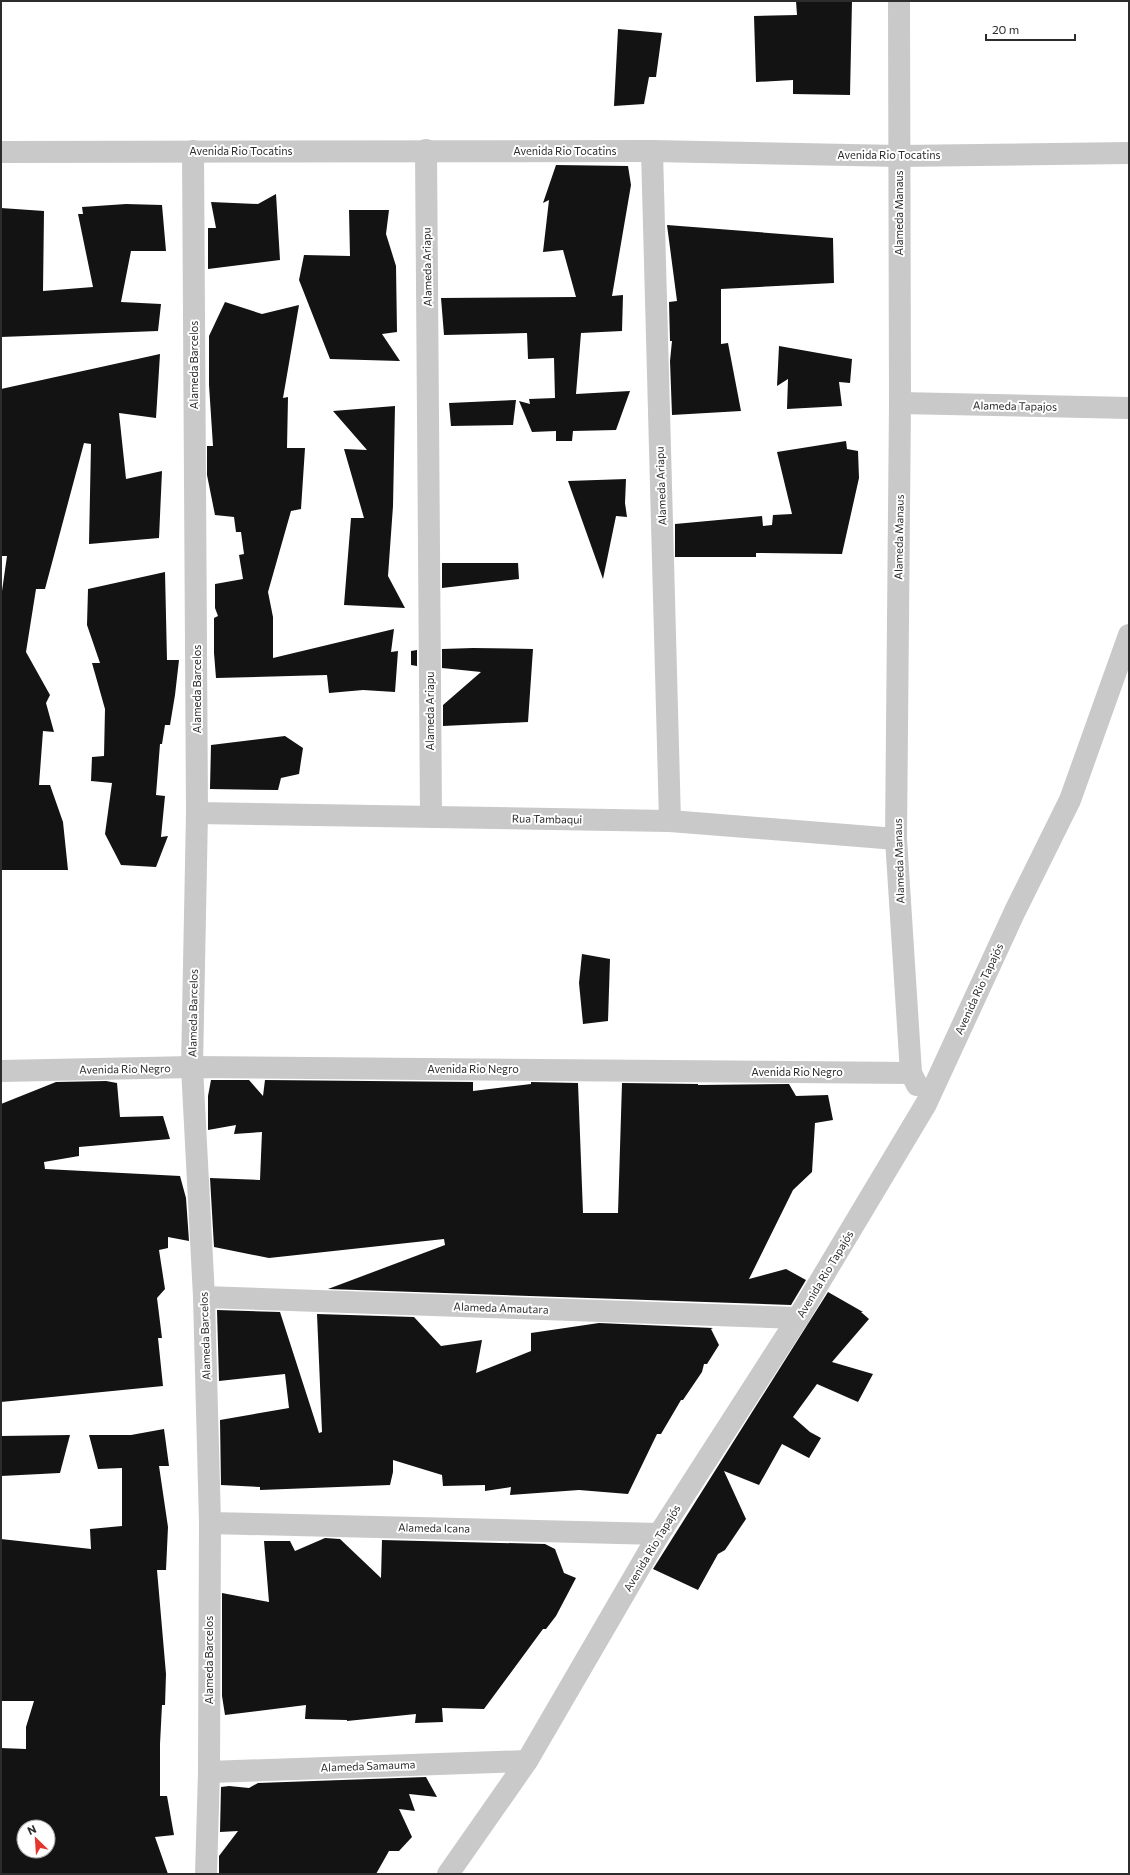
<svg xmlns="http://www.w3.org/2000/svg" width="1130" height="1875" viewBox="0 0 1130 1875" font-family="Commissioner,sans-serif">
<rect width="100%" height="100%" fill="#fff"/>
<g fill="#131313" fill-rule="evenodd">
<polygon points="796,1 852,1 850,95 793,94 793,80 756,82 754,16 797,15"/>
<polygon points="618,29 662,33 656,77 649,77 644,104 614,106"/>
<polygon points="556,165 628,166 631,185 612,296 623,295 622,331 581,333 576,394 630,391 616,430 573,431 572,441 556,441 556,431 532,432 519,401 530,404 529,399 555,398 554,358 528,359 527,333 444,335 441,298 576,297 563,250 543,252 549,200 543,203"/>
<polygon points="276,194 280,260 208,269 208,228 216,228 211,202 258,204"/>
<polygon points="126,204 162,205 166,251 131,251 121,302 161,304 158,331 1,337 1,208 44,211 43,291 93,287 78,214 83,214 82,207"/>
<polygon points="349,210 389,210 386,234 396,266 397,332 382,334 400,361 330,359 299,280 304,255 350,256"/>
<polygon points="667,225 833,238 834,283 721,289 721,344 728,343 741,411 672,415 670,361 672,341 670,341 669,302 677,301"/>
<polygon points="225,302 262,314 299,305 283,398 288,397 287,448 305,448 301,509 291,511 268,592 273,617 273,658 394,629 391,652 398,651 395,692 363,690 329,693 327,675 216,678 214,653 214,618 218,616 215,608 215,584 243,579 239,555 244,554 241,532 236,532 234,517 215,515 207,475 207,446 213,446 209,385 209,336"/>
<polygon points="779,346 852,359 850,383 839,382 842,406 787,409 788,379 777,386"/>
<polygon points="160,354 156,418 119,413 126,479 162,471 159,538 89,544 91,444 84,443 45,589 36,589 26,652 50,695 46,703 54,732 43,731 39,785 50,785 63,822 68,870 1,870 1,598 7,556 1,556 1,389"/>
<polygon points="516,400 513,425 451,426 449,403"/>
<polygon points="395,406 393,506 388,576 405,608 344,605 351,518 364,518 344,449 367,450 333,411"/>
<polygon points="846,441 847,449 858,451 859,478 842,554 756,553 756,557 675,557 675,524 762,516 763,526 772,525 773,515 792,514 777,452"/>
<polygon points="626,479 625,503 627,517 616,516 603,579 568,481"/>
<polygon points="442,563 518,563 519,579 442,588"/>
<polygon points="165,572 167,660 179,660 175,695 170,725 165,725 162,744 160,744 156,795 165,796 161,837 168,836 156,867 121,865 105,834 112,783 91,781 92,757 104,756 105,709 92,663 100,663 87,625 88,589"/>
<polygon points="473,648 533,649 528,722 443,726 443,705 481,672 442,668 442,649"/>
<polygon points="417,650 417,666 411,665 411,651"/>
<polygon points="285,736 303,748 299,774 281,778 278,790 210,789 211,745"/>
<polygon points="582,954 610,959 608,1021 583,1024 579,983"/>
<polygon points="211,1080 249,1080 263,1096 265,1080 473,1082 473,1091 531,1084 531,1082 578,1083 583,1213 618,1213 622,1083 698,1084 698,1085 789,1084 796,1096 828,1095 833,1120 815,1123 812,1172 793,1190 749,1279 786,1269 806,1280 791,1305 328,1289 445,1245 444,1239 269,1258 214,1247 210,1178 260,1180 262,1132 234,1134 236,1125 208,1130 208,1096"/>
<polygon points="106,1081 117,1083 120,1117 163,1116 170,1139 79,1147 79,1156 44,1162 45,1169 180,1176 186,1198 189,1241 168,1237 168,1248 159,1250 165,1289 157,1298 162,1338 158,1338 163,1386 1,1402 1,1104 56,1082"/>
<polygon points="828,1292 863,1312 861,1312 869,1319 832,1362 873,1374 858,1402 817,1384 793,1417 810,1432 821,1438 809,1458 782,1444 759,1485 724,1471 746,1519 725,1550 718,1554 698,1590 653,1569"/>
<polygon points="217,1310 280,1312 319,1433 322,1432 317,1314 414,1317 441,1346 482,1340 476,1373 531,1351 531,1333 599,1323 713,1328 711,1329 719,1345 707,1364 704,1364 702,1372 683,1400 681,1400 661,1434 657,1434 628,1494 579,1490 510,1495 511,1487 485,1491 485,1485 443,1486 442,1475 393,1460 393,1472 390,1485 260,1490 260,1487 221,1485 220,1420 289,1408 285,1374 219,1381"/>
<path d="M164,1429L169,1466H159L168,1527L166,1570H157L166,1674L165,1705H162L160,1744V1796H167L174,1835L155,1837L168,1874H1V1748L26,1749V1727L34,1701H1V1539L91,1549L90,1529L122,1526V1468L98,1469L89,1435H131ZM24,1827H48V1851H24Z"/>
<polygon points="70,1435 60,1473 1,1476 1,1436"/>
<polygon points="325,1538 340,1539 381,1578 382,1540 545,1544 555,1549 564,1573 576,1578 556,1616 546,1629 543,1629 484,1709 442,1708 443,1722 415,1723 416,1714 347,1721 347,1720 305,1719 306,1705 225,1715 222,1696 222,1593 269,1602 264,1541 290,1541 295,1551"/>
<polygon points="426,1777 437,1797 409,1794 415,1811 399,1809 412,1837 399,1851 389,1851 376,1874 219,1874 219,1856 238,1831 220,1832 221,1787 229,1786 249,1788 258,1783"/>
</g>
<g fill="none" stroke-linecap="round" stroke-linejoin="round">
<g stroke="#c9c9c9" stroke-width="22">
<polyline points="899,1 900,403 896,839 911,1073"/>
<polyline points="426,150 431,816"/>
<polyline points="193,151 197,813 192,1067 204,1297 210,1523 209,1772 206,1874"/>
<polyline points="652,151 670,821"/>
<polyline points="1,152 652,151 899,156 1129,153"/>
<polyline points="900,403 1129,408"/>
<polyline points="197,813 670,821 896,839"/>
<polyline points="1,1071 192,1067 911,1073 917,1085"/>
<polyline points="204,1297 798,1318"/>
<polyline points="210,1523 659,1534"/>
<polyline points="209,1772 527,1761"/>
<polyline points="448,1874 527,1761 659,1534 798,1318 926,1104 1015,911 1070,800 1129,635"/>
</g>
</g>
<g text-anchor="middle" stroke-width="4" stroke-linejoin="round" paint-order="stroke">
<g font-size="11" fill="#2c2c2c" stroke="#fff">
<text x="241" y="155">Avenida Rio Tocatins</text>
<text x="565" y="155">Avenida Rio Tocatins</text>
<text x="889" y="159">Avenida Rio Tocatins</text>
<text transform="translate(899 213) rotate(-90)" y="4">Alameda Manaus</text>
<text transform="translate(427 267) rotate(-91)" y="4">Alameda Ariapu</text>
<text transform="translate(194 365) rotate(-90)" y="4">Alameda Barcelos</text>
<text transform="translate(1015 406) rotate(1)" y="4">Alameda Tapajos</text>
<text transform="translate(661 486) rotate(-92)" y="4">Alameda Ariapu</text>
<text transform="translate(899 537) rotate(-89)" y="4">Alameda Manaus</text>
<text transform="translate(197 689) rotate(-90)" y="4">Alameda Barcelos</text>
<text transform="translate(430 711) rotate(-90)" y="4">Alameda Ariapu</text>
<text transform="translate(547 819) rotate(1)" y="4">Rua Tambaqui</text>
<text transform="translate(899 861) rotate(-92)" y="4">Alameda Manaus</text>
<text transform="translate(979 989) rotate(-65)" y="4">Avenida Rio Tapajós</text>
<text transform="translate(193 1013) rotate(-89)" y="4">Alameda Barcelos</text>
<text transform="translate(125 1069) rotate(-1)" y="4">Avenida Rio Negro</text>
<text x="473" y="1073">Avenida Rio Negro</text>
<text x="797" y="1076">Avenida Rio Negro</text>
<text transform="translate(825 1274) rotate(-59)" y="4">Avenida Rio Tapajós</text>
<text transform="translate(501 1308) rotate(2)" y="4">Alameda Amautara</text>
<text transform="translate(205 1336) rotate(-92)" y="4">Alameda Barcelos</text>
<text transform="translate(434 1528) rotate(1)" y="4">Alameda Icana</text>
<text transform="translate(652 1548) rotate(-59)" y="4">Avenida Rio Tapajós</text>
<text transform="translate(209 1660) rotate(-90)" y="4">Alameda Barcelos</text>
<text transform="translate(368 1766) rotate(-2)" y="4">Alameda Samauma</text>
</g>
</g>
<rect width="1130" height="1875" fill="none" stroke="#2c2c2c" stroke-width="4"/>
<g transform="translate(36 1839) rotate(335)"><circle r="19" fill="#ffffff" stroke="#ababab"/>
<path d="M0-3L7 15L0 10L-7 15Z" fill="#e4362d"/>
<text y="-6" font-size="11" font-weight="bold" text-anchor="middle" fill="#2c2c2c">N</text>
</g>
<path d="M986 34v6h89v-6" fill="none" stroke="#2c2c2c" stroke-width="2"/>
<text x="992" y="34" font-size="12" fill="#2c2c2c" stroke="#ffffff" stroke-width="3" paint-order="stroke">20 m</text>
</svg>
